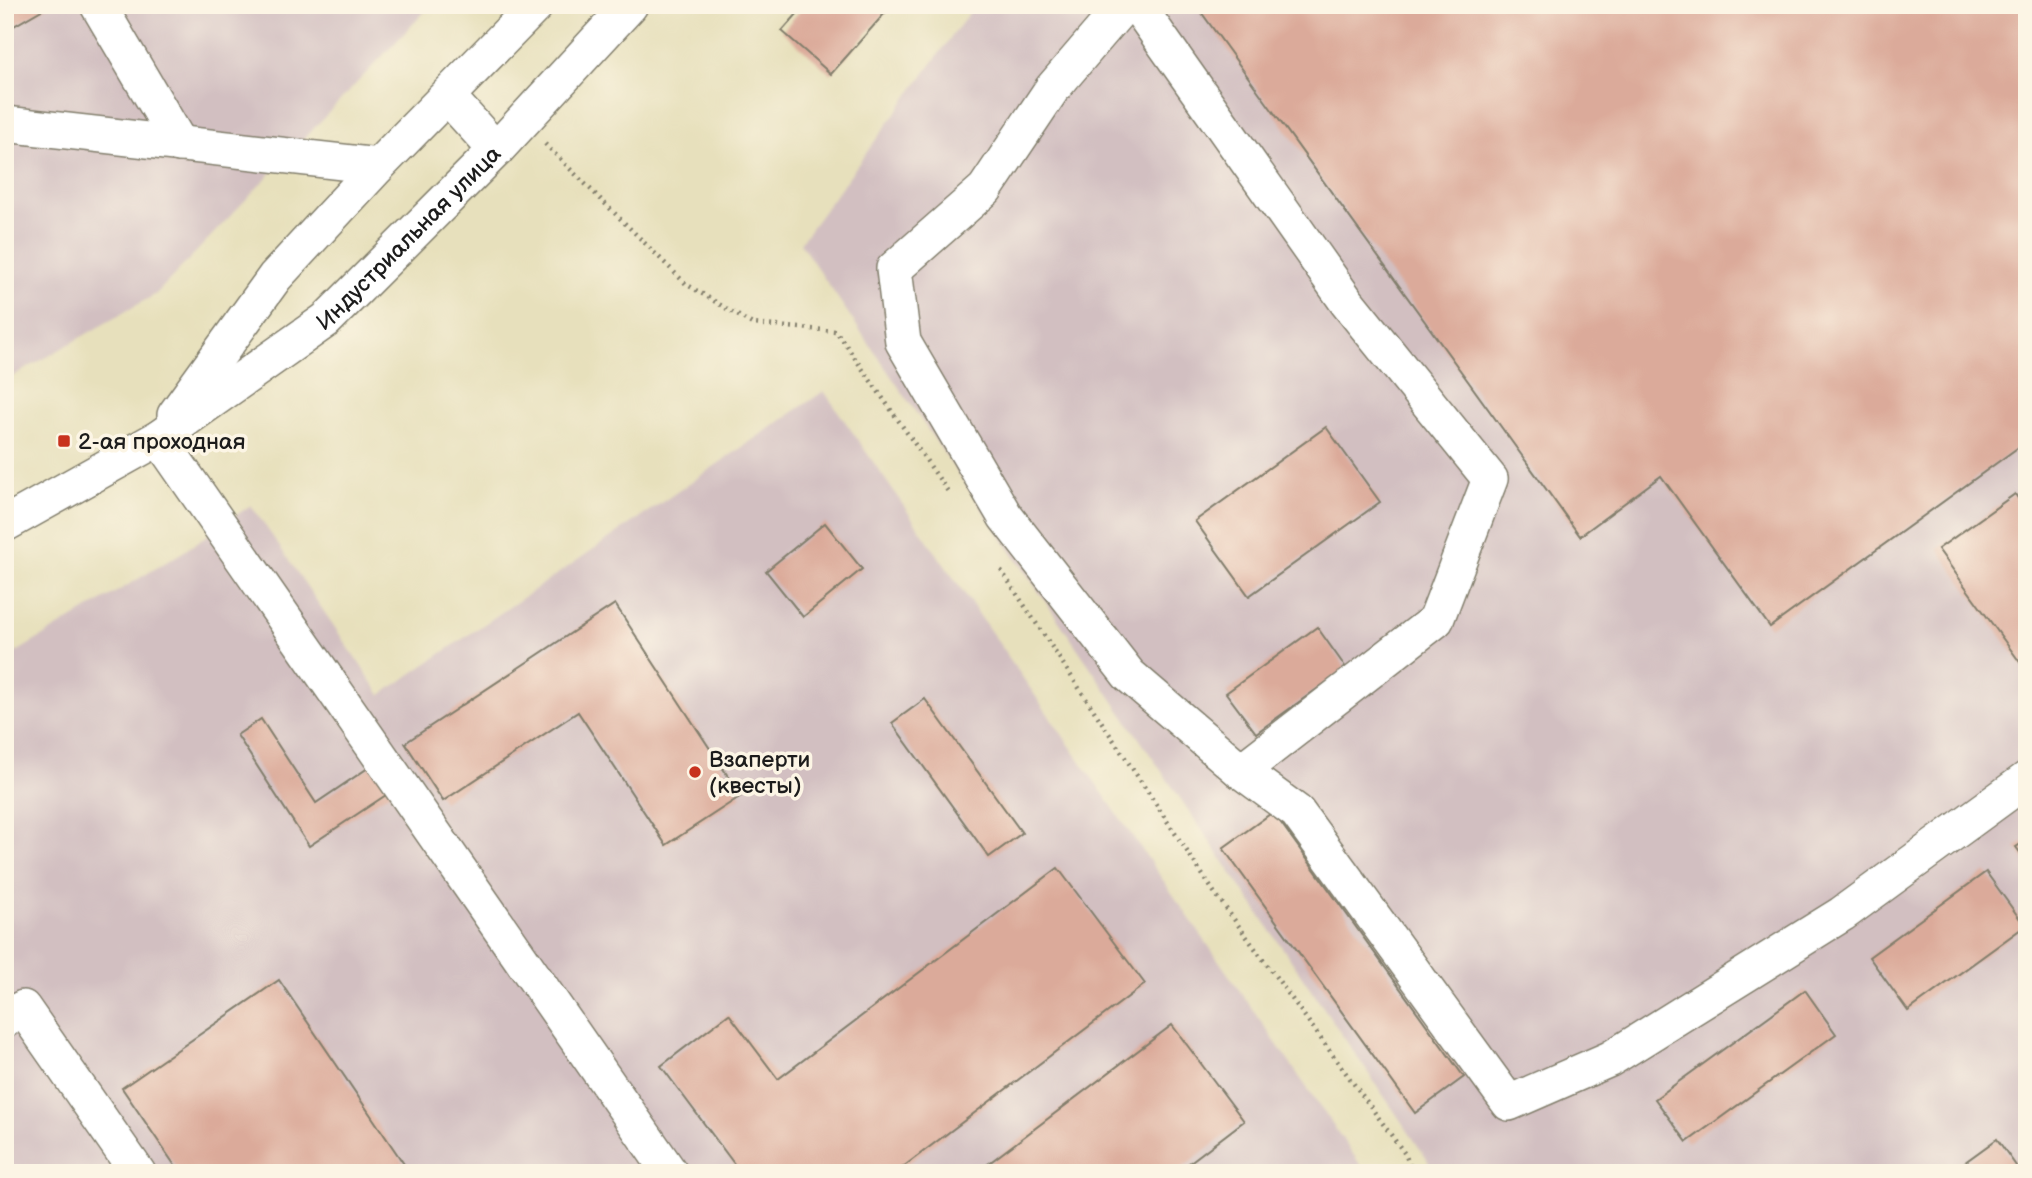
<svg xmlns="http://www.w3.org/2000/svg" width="2032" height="1178" viewBox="0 0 2032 1178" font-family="'Balsamiq Sans',sans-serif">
<rect width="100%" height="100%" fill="#fcf5e5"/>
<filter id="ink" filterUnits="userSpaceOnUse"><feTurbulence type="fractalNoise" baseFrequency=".0143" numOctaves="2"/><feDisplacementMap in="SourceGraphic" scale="14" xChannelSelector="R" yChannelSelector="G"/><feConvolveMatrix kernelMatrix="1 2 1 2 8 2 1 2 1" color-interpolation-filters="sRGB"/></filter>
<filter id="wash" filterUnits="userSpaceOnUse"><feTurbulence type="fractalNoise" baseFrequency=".00686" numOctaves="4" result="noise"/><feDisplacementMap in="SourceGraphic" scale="28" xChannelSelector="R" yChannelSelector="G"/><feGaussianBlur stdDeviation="1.57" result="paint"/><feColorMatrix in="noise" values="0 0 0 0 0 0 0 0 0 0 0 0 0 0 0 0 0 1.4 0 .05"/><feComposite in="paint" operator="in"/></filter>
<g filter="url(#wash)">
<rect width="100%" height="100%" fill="#e7e0bc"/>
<g fill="#d2bfc1">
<polygon points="5,5 431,5 156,294 5,381"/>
<polygon points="975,5 2027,5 2027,1173 1433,1173 1427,1159 800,243"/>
<polygon points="824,391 1366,1173 5,1173 5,659 183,552 251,505 381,695"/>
</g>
<g id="blocks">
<g fill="#dbaa9a">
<polygon points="5,5 50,5 5,31"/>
<polygon points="805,5 892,5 831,74 782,31"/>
<polygon points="1196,5 2027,5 2027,441 1770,627 1661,476 1580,536"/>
<polygon points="1326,427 1380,502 1249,596 1195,521"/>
<polygon points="2015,494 2027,511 2027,672 1938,549"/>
<polygon points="825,523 862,569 803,617 766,571"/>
<polygon points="615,604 741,796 666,845 578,712 443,801 405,743"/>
<polygon points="1317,627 1346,668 1256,733 1226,693"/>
<polygon points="925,699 1022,833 989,857 892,723"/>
<polygon points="261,719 316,803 374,764 392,791 309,846 237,735"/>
<polygon points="1273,812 1464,1077 1415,1113 1223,848"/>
<polygon points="2027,840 2027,862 2016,847"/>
<polygon points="1058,868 1145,984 895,1173 741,1173 661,1066 729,1014 778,1079"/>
<polygon points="1986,872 2025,926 1908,1011 1869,957"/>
<polygon points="279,980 410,1173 180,1173 122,1088"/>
<polygon points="1805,990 1836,1034 1687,1142 1655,1099"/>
<polygon points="1172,1025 1244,1121 1176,1173 976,1173"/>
<polygon points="1997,1139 2021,1173 1950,1173"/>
</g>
</g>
</g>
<g filter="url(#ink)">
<use href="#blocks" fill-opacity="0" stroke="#827e6c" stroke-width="2"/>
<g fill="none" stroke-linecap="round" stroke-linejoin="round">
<g stroke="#827e6c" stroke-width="38">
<g id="minor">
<polyline points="98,5 180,144"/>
<polyline points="1124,5 1052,89 985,189 894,269 903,342 1005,516 1129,675 1241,771 1297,812 1509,1103 1610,1059 1842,914 2027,779"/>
<polyline points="1137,5 1347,302 1490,479 1436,620 1241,771"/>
<polyline points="448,97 496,150"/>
<polyline points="5,124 378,166"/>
<polyline points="175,415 275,277 378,166 536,5"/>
<polyline points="159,438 670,1173"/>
<path id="s1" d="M5,524L159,438L326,320L496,150L630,5"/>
<polyline points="5,1020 23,1008 138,1173"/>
</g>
</g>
<g stroke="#827e6c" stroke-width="4.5" stroke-dasharray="2 5" stroke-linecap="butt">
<polyline points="545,144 686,284 752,324 836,331 949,493"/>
<polyline points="1001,570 1214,892 1405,1154 1413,1173"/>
</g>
<use href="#minor" stroke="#fff" stroke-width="35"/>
</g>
</g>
<g fill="#c8321e" stroke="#fcf5e5" stroke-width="2.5">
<rect x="57" y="434" width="14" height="14" rx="3.5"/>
<circle cx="695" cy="772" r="7"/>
</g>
<g text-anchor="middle" stroke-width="7" stroke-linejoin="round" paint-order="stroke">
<g font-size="23" fill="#1c1c1c" stroke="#fcf5e5">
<text dy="8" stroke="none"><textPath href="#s1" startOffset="497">Индустриальная улица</textPath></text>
</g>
<g font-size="23" fill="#1c1c1c" stroke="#fcf5e5" text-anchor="start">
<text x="78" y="449">2-ая проходная</text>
<text x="709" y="767">Взаперти<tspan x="709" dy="26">(квесты)</tspan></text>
</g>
</g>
<rect width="2032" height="1178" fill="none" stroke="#fcf5e5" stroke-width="28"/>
</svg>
